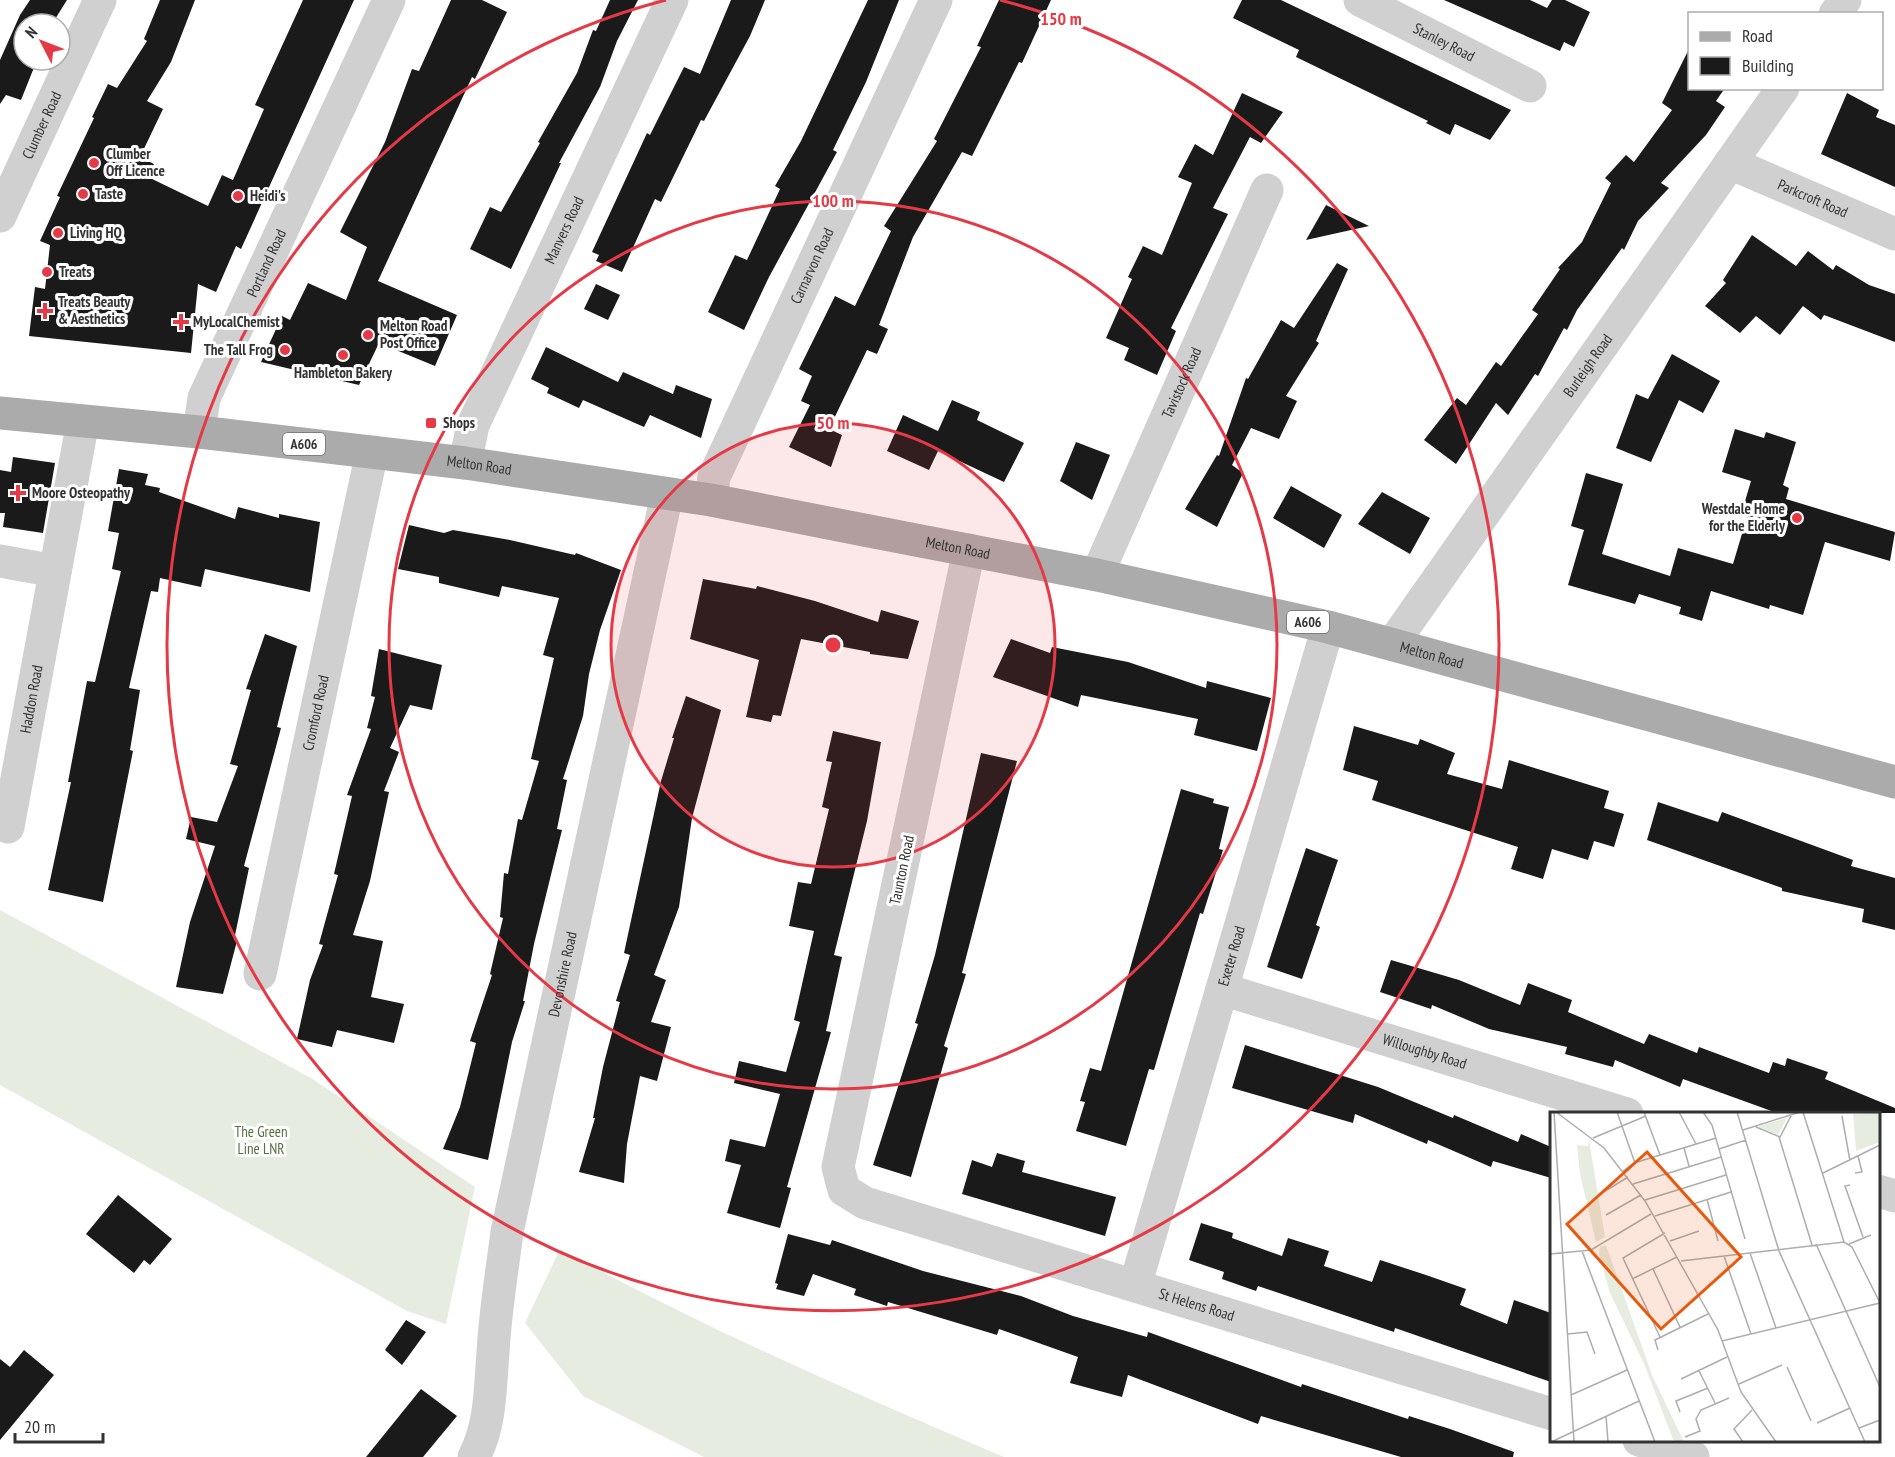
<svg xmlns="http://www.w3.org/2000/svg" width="1895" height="1457" viewBox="0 0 1895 1457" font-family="'PT Sans Narrow',sans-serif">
<rect width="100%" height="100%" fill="#fff"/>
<g fill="#e6ecdf">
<polygon points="0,910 311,1078 475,1187 446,1324 407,1311 0,1085"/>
<path d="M560,1249C703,1328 854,1393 1004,1457H704L583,1396L525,1323Z"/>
</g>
<g fill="#1a1a1a">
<polygon points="30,0 67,0 52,24 24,24 24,60 37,60 21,100 6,95 0,104 0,60 20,15"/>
<polygon points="160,0 195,0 171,62 147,101 163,109 140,157 154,164 148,177 208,206 222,175 233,180 264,109 255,105 303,0 354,0 241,249 236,246 216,292 198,284 191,353 29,336 35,287 45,289 50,245 40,241 60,197 57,196 94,118 92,117 108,84 117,88 147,41 144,39"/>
<polygon points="451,0 482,0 507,12 475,79 472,77 378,281 457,315 435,366 379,343 359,385 261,362 282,316 290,320 308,283 346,300 367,247 340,232 385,142 412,69 419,71"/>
<polygon points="610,0 638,0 617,41 600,87 559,163 561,163 511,269 470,249 490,207 501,212 540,143 538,142 577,73 593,30 596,31"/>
<polygon points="731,0 765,0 750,36 704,121 701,120 661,202 655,199 622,272 596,261 599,255 592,252 647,133 650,135 684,67 700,74"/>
<polygon points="868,0 899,0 866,82 833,150 837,152 769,277 744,330 708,312 735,255 747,260 780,189 775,186 801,141"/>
<polygon points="999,0 1051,0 1022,63 1019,62 972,156 962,152 913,237 879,325 888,329 877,354 867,350 829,429 842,435 831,467 789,447 810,405 801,401 812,376 799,369 835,296 855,306 891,231 884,226 937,141 934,139 981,47 977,46"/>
<polygon points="1242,0 1281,0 1511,110 1490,140 1455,124 1450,135 1426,123 1428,121 1296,57 1299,50 1233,18"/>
<polygon points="1444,0 1530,0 1547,8 1552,0 1565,0 1590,12 1574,47 1564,42 1560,51"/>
<polygon points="1689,49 1689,88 1725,88 1716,101 1725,107 1706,135 1661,183 1669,188 1638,221 1624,250 1622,248 1577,310 1567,330 1564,328 1538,376 1535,374 1508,415 1496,403 1456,464 1424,440 1457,398 1466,405 1496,362 1501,366 1538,314 1532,310 1560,269 1558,268 1582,242 1611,183 1605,178 1626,155 1634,162 1672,110 1662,103"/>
<polygon points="1242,93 1283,112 1261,143 1250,137 1213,208 1228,214 1171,328 1176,331 1157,375 1124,360 1129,348 1106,338 1132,279 1128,277 1143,246 1162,255 1192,183 1178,177 1195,144 1213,155"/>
<polygon points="1847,93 1879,110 1876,117 1895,125 1895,187 1821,154"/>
<polygon points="1326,205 1369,226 1306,240"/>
<polygon points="1752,235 1796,266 1808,251 1833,270 1836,265 1869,285 1895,294 1895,342 1824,315 1821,320 1803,306 1780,335 1756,316 1740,333 1705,306 1726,283 1723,280"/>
<polygon points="1337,263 1348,269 1316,341 1319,343 1286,396 1297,401 1279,439 1251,428 1232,465 1243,473 1217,527 1185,509 1217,455 1219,456 1246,378 1248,379 1281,320 1294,328"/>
<polygon points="596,284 620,295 608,320 584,309"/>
<polygon points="546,347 618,382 623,372 673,394 676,385 712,399 701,438 650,415 644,427 583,400 579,408 547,393 549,388 531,379"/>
<polygon points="1672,354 1720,381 1703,413 1679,400 1651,462 1616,448 1636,394 1648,399"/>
<polygon points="952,400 980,412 977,420 1024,443 1004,482 938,451 929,470 887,451 903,415 938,431"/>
<polygon points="1735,429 1764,438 1766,432 1796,442 1783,485 1789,488 1786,499 1895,532 1890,561 1825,542 1803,615 1770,605 1769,609 1711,591 1702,621 1679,614 1681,607 1639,594 1635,604 1568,585 1584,530 1571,526 1586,473 1623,484 1602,554 1670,576 1678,548 1733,564 1749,510 1743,508 1751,481 1722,472"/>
<polygon points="1076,442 1110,455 1092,500 1060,481"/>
<polygon points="13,457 55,463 43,533 3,527 5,513 0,513 0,470 11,472"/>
<polygon points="119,469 148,474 145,485 160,488 159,492 235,519 238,507 279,518 279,514 320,522 310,592 205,569 201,587 160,578 158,592 151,591 129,688 140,690 130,750 133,751 103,902 48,890 71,782 68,782 87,681 95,682 121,571 112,569 119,533 108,531"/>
<polygon points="1291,486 1342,515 1324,548 1273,518"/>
<polygon points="1382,492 1430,518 1410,554 1358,524"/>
<polygon points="409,525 444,533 453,530 510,540 575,555 576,553 621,570 600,630 589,674 583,716 563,779 567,780 557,829 562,830 534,944 523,1001 525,1001 512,1042 488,1160 443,1149 460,1107 476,1043 470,1041 492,975 490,974 503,918 500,917 504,873 508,874 518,819 522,820 539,761 531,759 554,658 543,655 559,598 502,586 499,597 439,583 439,577 398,569"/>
<polygon points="703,579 756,589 757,586 815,601 878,622 881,610 919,621 908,659 870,654 870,652 801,639 781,716 773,715 771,722 746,717 759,660 690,639"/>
<polygon points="265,634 297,646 277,727 281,728 244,866 249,868 234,940 237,941 223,994 176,987 190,922 215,846 186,839 191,817 217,822 238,766 230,764 251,690 246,689"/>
<polygon points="1011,639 1050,653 1052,647 1128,662 1206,688 1207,681 1271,698 1257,751 1194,735 1198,719 1081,695 1078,707 993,677"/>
<polygon points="379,649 442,665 432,710 410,705 390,748 399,752 384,791 389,792 370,881 353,935 383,941 371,997 404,1004 394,1043 337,1030 332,1047 297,1039 310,980 323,945 319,944 338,875 334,874 352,796 347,795 371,729 367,728 375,697 371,696"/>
<polygon points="686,696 721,710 692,818 679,907 654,975 666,980 651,1022 671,1027 657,1081 640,1076 627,1144 624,1183 579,1172 595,1118 593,1118 603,1067 620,1002 616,1001 630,955 624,953 661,781 674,738 672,738"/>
<polygon points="1354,726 1418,745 1420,739 1455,753 1447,774 1502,789 1509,760 1609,791 1604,808 1624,814 1614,847 1594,841 1588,860 1552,849 1543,879 1511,869 1518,847 1372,800 1378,781 1343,770"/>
<polygon points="833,731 881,742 867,821 834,955 842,957 826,1031 831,1032 787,1187 791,1188 780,1228 727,1213 741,1165 725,1161 730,1139 765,1147 780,1094 734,1083 739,1061 786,1072 800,1022 794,1020 814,931 789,926 798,882 811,884 829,809 822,807 832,762 826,761"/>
<polygon points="981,753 1017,761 962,973 966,974 944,1046 948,1048 911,1177 873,1165 918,1024 915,1023 935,955"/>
<polygon points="1181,789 1214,799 1213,803 1229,807 1219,849 1223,850 1203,914 1200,913 1154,1070 1149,1069 1126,1146 1076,1131 1085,1102 1080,1101 1090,1068 1101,1071"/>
<polygon points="1658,802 1718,822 1722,812 1853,860 1851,866 1895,878 1895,930 1862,922 1864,909 1782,891 1782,888 1647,840"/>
<polygon points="1306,848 1338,860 1316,925 1320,927 1302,979 1267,967"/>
<polygon points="1391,960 1459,980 1520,1005 1528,983 1572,1000 1568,1012 1644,1044 1649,1034 1697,1053 1699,1047 1769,1073 1773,1062 1785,1066 1787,1058 1828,1072 1825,1079 1895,1108 1895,1113 1777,1113 1683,1079 1680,1087 1615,1060 1613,1067 1565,1054 1567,1047 1489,1029 1432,1005 1431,1009 1380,992"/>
<polygon points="1245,1045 1378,1087 1453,1118 1454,1115 1518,1142 1521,1134 1551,1147 1551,1178 1493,1161 1491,1167 1428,1140 1427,1144 1355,1114 1353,1123 1232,1088"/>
<polygon points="997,1153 1025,1161 1022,1172 1116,1197 1105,1236 962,1194 972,1160 992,1167"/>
<polygon points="118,1195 172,1239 150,1265 144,1260 134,1273 86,1234"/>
<polygon points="1201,1223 1233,1233 1232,1238 1282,1256 1288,1238 1329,1251 1324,1266 1372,1282 1380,1260 1426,1275 1466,1289 1460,1305 1507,1324 1514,1300 1551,1313 1551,1382 1395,1328 1394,1332 1258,1286 1256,1291 1222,1279 1224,1272 1189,1260"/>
<polygon points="788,1234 830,1245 832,1240 923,1271 1021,1296 1073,1316 1147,1337 1148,1332 1301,1387 1302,1384 1408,1419 1409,1416 1450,1429 1514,1452 1513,1457 1401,1457 1261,1416 1258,1424 1128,1375 1122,1397 1070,1383 1078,1357 999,1329 997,1335 888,1302 887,1306 854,1295 856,1289 813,1274 804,1296 776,1289 778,1284 775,1283"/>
<polygon points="406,1320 426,1332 402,1365 385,1350"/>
<polygon points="24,1350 54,1375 0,1440 0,1359 10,1367"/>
<polygon points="421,1389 457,1416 423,1457 366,1457"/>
</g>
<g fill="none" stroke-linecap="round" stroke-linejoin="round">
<g stroke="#d0d0d0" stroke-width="33">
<path id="s1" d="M1360,0L1530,86"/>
<polyline points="1835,14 1845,0"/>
<path id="s2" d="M1730,163L1895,234"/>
<path id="s3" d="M0,216L100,0"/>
<path id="s4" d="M199,432L204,398L389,0"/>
<path id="s5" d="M465,463L473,425L672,0"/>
<path id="s6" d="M711,500L714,477L936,0"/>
<path id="s7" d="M969,550L838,1167L844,1190L865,1203L1552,1414"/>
<polyline points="0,561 55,571"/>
<path id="s8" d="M1097,575L1267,190"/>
<path id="s9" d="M1393,643L1783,88"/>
<path id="s10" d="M8,827L83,421"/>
<path id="s11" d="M260,974L372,452"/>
<path id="s12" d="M1222,989L1627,1114"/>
<polyline points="1878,1191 1895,1196"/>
<path id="s13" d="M1135,1286L1328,627"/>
<polyline points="1639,1440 1693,1457"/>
<path id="s14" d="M474,1457C491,1425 490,1388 493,1353C495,1312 502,1272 507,1232L667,494"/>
</g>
<path stroke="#ababab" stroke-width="33" id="s15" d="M0,413L199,432L465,463L711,500L864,530L1097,575L1328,627L1895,782"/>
</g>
<circle cx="833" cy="645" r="222" fill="#e63946" fill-opacity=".12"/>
<g fill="none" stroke="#e63946" stroke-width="3">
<circle cx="833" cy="645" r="222"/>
<circle cx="833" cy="645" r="444"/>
<path d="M1000 0A666 666 0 1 1 666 0"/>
</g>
<g fill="#e63946" stroke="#fff" stroke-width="2">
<circle cx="94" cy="163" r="6"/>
<circle cx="83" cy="194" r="6"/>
<circle cx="238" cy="196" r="6"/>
<circle cx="58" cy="233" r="6"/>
<circle cx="47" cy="272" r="6"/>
<path d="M42 302h6v6h6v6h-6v6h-6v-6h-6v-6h6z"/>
<path d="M178 313h6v6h6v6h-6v6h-6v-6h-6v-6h6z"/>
<circle cx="368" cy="335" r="6"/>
<circle cx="285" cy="350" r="6"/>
<circle cx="343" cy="355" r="6"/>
<rect x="425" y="417" width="12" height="12" rx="3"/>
<path d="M15 484h6v6h6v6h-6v6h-6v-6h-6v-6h6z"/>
<circle cx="1797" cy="518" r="6"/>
</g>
<g text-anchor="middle" stroke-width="6" stroke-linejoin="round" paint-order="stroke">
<g fill="#fff" stroke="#707070" stroke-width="1.5">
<rect x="283" y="433" width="42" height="22" rx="4.5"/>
<rect x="1287" y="611" width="42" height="22" rx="4.5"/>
</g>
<g font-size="14" font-weight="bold" fill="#333">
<text x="304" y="449">A606</text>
<text x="1308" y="627">A606</text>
</g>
<g font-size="15" fill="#333" stroke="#fff">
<text dy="5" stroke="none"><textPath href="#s1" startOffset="94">Stanley Road</textPath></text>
<text dy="5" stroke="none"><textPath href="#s3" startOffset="100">Clumber Road</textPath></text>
<text dy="5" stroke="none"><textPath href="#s2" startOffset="90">Parkcroft Road</textPath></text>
<text dy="5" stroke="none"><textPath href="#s5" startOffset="254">Manvers Road</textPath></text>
<text dy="5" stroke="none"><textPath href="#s4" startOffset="183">Portland Road</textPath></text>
<text dy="5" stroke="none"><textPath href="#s6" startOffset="256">Carnarvon Road</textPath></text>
<text dy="5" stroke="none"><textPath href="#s9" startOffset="339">Burleigh Road</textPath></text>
<text dy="5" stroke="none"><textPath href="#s8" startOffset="210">Tavistock Road</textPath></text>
<text dy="5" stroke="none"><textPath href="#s15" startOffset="482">Melton Road</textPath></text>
<text dy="5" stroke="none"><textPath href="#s15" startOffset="968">Melton Road</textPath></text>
<text dy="5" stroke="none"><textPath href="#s15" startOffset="1454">Melton Road</textPath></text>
<text dy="5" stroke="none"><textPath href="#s10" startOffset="130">Haddon Road</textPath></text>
<text dy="5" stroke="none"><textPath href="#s11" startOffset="267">Cromford Road</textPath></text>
<text transform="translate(902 870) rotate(-78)" y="5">Taunton Road</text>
<text dy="5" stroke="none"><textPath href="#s13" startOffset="344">Exeter Road</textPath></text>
<text dy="5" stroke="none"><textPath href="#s14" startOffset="492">Devonshire Road</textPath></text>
<text dy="5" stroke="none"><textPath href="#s12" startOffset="212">Willoughby Road</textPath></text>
<text dy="5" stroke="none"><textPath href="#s7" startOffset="1026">St Helens Road</textPath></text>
</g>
<g font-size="15" font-weight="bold" fill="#333" stroke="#fff" text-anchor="start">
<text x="106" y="159">Clumber<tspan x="106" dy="17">Off Licence</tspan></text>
<text x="95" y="199">Taste</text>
<text x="250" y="201">Heidi's</text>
<text x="70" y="238">Living HQ</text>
<text x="59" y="277">Treats</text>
<text x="58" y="307">Treats Beauty<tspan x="58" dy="17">&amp; Aesthetics</tspan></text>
<text x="193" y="327">MyLocalChemist</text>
<text x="380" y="331">Melton Road<tspan x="380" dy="17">Post Office</tspan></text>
<text x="273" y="355" text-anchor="end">The Tall Frog</text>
<text x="343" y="378" text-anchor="middle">Hambleton Bakery</text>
<text x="443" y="428">Shops</text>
<text x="32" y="498">Moore Osteopathy</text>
<text x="1785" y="514" text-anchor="end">Westdale Home<tspan x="1785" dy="17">for the Elderly</tspan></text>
</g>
<g font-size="15" fill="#56703f" stroke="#fff">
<text x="261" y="1137">The Green<tspan x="261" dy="17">Line LNR</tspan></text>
</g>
</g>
<g transform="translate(1550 1112)">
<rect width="330" height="330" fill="#fff"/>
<path d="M237,6L228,23L209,15L210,14ZM39,28L55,125L46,130L30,62L27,33L38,34ZM56,133L102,263L134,330H124L95,254L60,181L49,142L50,135Z" fill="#e6ecdf"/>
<path d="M330,0V30L306,39L303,2Z" fill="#e6ecdf"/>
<path fill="none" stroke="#adadad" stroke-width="1.5" d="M4,0L24,330M6,0L54,36L95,89L168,218L191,280L226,330M67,0L85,51M94,0L110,43M129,0L146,32M153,0L162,13L195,127M187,0L229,139L315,330M253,0L294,130M292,4L300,49M206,15L230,25L241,4M193,18L250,0M229,25L262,133M43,26L96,4M134,36L139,54M169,37L196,28M73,59L84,51L166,26M273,61L330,33M305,61L312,60L308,44M83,72L171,45M300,73L295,74L313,125M52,81L78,65M157,87L168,129M95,88L176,63M56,103L91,83M105,104L181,80M120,129L149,119M266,132L330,275M299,132L321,123M32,139L105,330M200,141L226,216M0,142L41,138L101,102M174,144L201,222M131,149L294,130L302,135L330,191M103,157L130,215M82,167L127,145M18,222L37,220L45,242M110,225L73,146L115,121M172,229L330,191M108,238L105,228L158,202M237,255L261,309M149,259L165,291M131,267L177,245M189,272L232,253M21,283L77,258M130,300L126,289L158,276M56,304L58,330M267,311L300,296M309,316L330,308M135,325L150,319L146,307L151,298L179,286M1,330L89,289M193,330L184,317L202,298"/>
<path fill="#e8590c" fill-opacity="0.15" stroke="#e8590c" stroke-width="3" d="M97,40L191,145L111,217L17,112Z"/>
<rect width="330" height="330" fill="none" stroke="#333" stroke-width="3"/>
</g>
<circle cx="833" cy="645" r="9" fill="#e63946" stroke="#fff" stroke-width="3"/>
<g font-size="18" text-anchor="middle" font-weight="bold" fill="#e63946" stroke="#fff" stroke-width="6" stroke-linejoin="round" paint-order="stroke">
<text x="1061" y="25">150 m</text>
<text x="833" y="207">100 m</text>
<text x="833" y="429">50 m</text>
</g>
<rect x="1688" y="12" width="195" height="78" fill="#ffffff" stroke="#adadad" stroke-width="1.5"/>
<rect x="1700" y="32" width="30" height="9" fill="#ababab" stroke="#adadad" stroke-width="1.5"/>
<text x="1742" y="42" font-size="18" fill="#333333">Road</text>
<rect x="1700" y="57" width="30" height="18" fill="#1a1a1a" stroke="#adadad" stroke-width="1.5"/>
<text x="1742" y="72" font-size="18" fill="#333333">Building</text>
<g transform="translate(42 42) rotate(312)"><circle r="28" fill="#ffffff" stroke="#adadad" stroke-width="1.5"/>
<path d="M0-4.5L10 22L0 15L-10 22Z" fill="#e63946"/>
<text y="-9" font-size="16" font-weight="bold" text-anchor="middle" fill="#333333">N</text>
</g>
<path d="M15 1433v9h88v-9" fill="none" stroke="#333333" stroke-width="3"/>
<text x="24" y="1433" font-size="18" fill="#333333" stroke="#ffffff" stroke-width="4.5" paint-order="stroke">20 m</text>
</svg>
